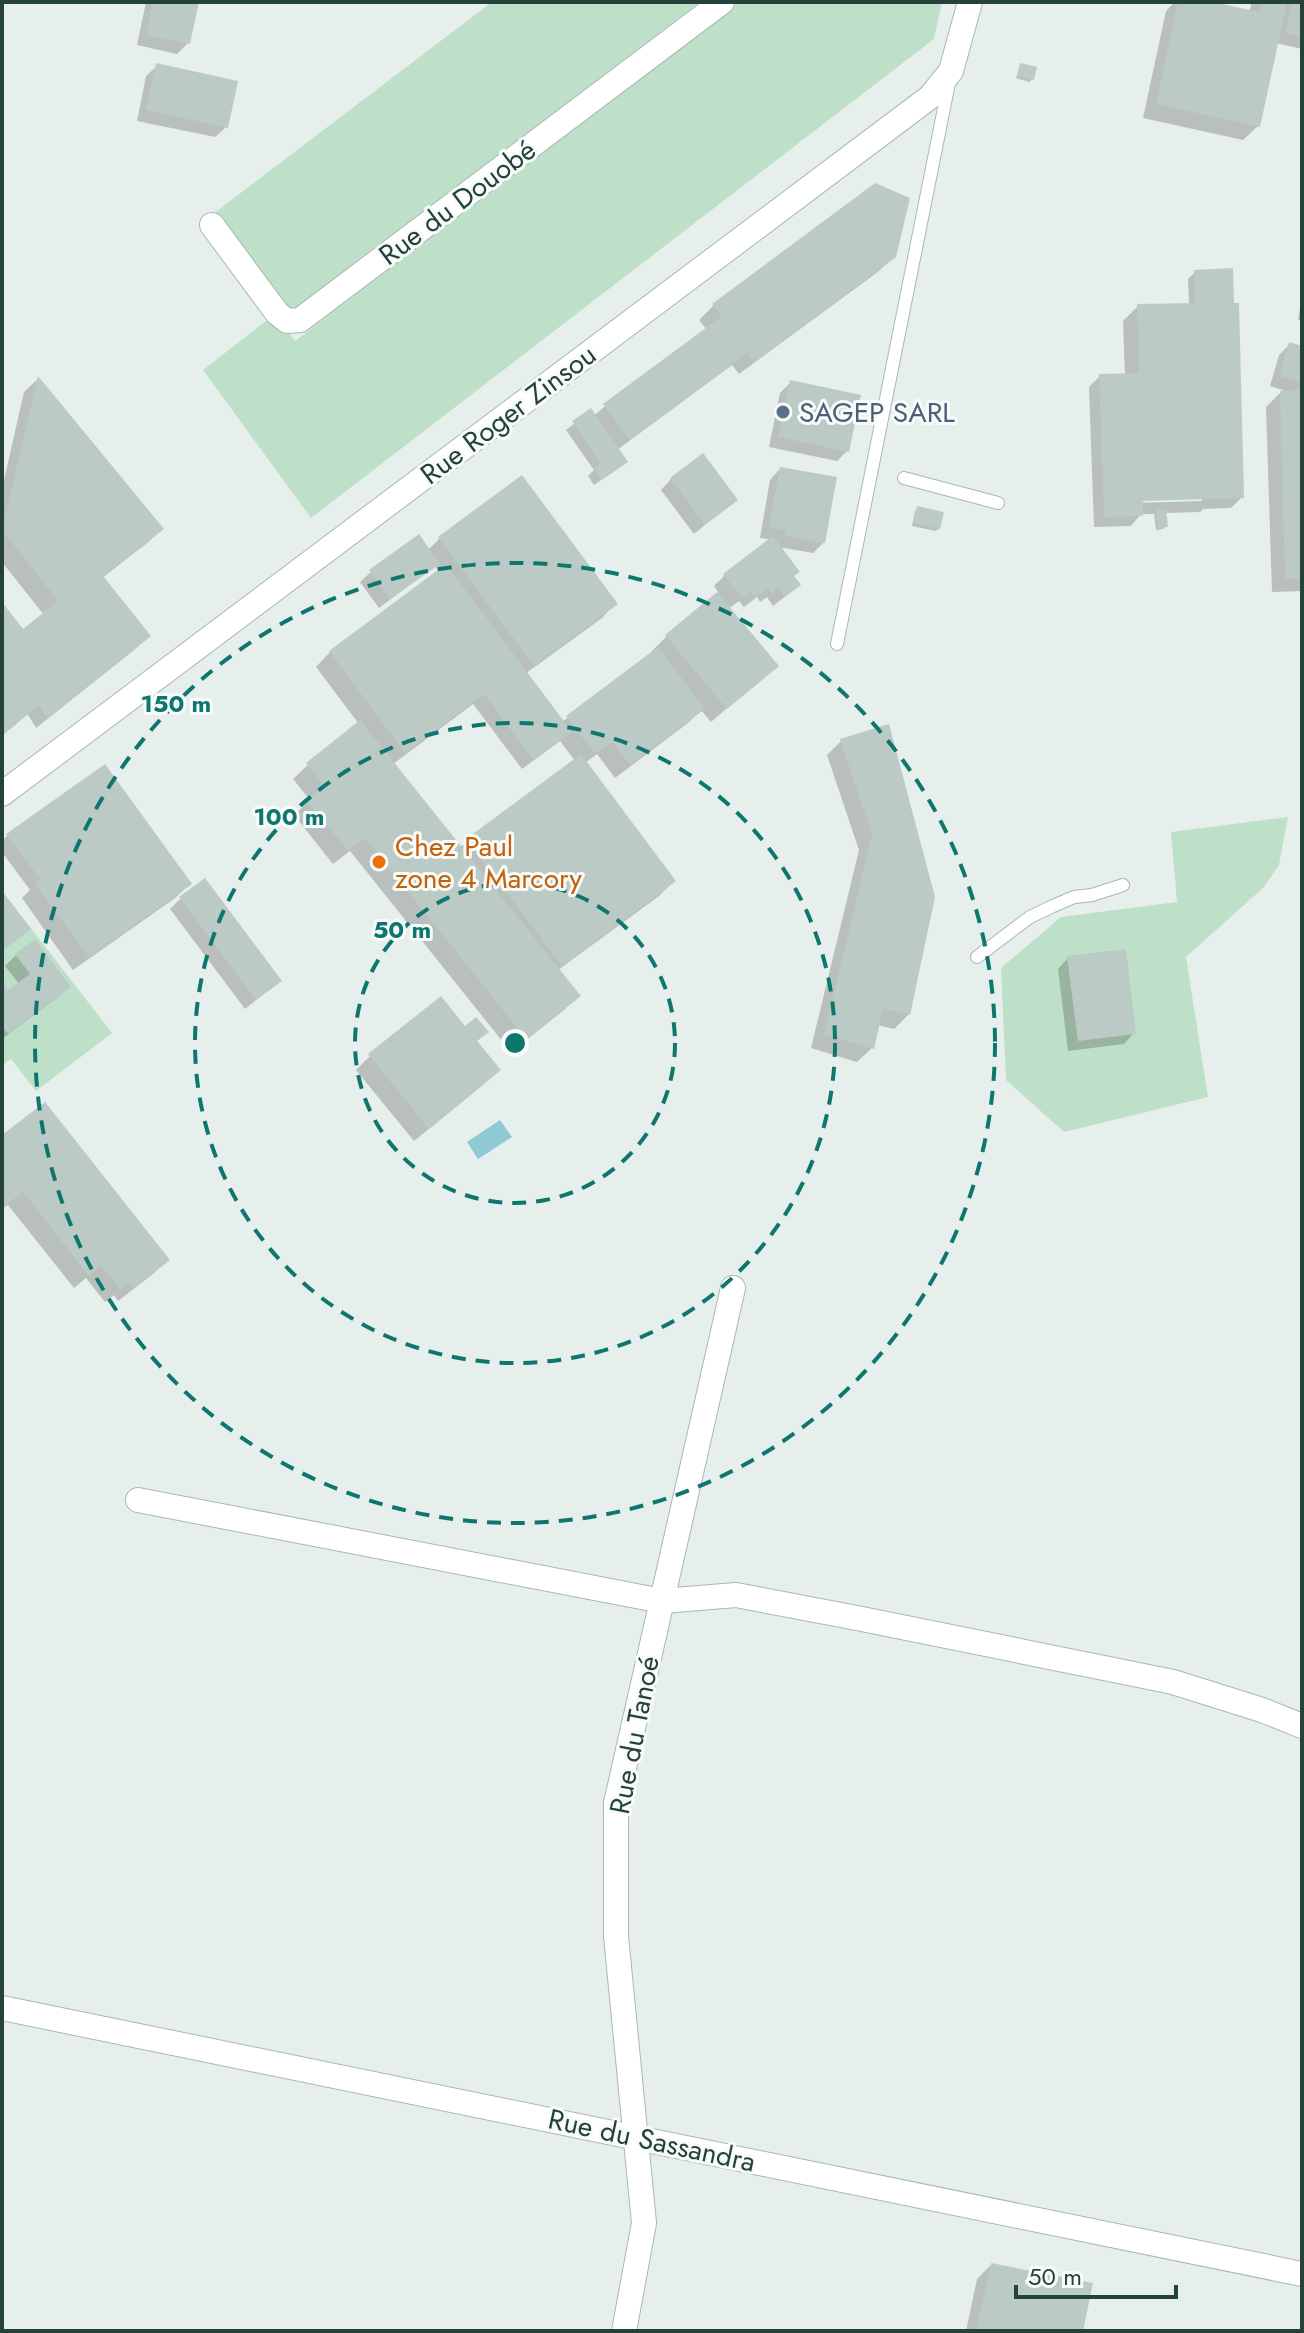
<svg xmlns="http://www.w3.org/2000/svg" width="1304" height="2333" viewBox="0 0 1304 2333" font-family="Jost,sans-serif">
<rect width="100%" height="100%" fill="#e6efeb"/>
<g fill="#bfe0c8">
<polygon points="492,2 700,2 289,314 213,214"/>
<polygon points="737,2 942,2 934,39 311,518 203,370 275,314 295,341"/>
<polygon points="1288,817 1279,865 1263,888 1186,957 1208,1097 1064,1132 1006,1080 1001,968 1061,917 1177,902 1171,832"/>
<polygon points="2,891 112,1033 36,1091 11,1059 2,1065"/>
</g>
<polygon fill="#8ec9d4" points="500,1120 512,1137 478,1159 467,1142"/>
<g fill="#0003" fill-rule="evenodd">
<polygon points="146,2 197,2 188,43 177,54 137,45"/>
<polygon points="1175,2 1204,2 1249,12 1252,2 1302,2 1302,49 1276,43 1258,126 1243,140 1143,118 1166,11"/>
<polygon points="1021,65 1032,79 1030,82 1016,78"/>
<polygon points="157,66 226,127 215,137 137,121 146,76"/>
<polygon points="894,256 879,271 739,374 732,365 617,450 619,468 594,485 588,476 594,470 566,430 590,411 594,416 605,406 707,330 699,320 714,305"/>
<path d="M1195,272L1242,497L1231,508L1203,509L1200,512L1165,513L1166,526L1163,529L1156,530L1154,514H1141L1131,526L1094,527L1089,387L1100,376H1125L1123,321L1138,306L1189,305L1188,279ZM1202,497V501L1133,503V499Z"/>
<polygon points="1302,296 1302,320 1298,320"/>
<polygon points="1290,344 1302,348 1302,591 1272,592 1266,407 1283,390 1270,386 1279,355"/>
<polygon points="38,379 162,529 147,543 102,578 149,636 134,650 36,728 27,713 2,735 2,605 23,632 44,615 2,562 2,489 24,392"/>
<polygon points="791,382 847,451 837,461 769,447 780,393"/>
<path d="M780,469L824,542L813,553L778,547L792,577L787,595L773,606L767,597L760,602L757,597L744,607L739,601L728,609L776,666L711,722L701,710L688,723L615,778L597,754L585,763L674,881L659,896L558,970L578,995L564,1010L511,1052L350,851L333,864L294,815L310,800L293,779L308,765L359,724L316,667L330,652L439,572L435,566L379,608L360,582L371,572L428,550L439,539L522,478L616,603L602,618L525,674L562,722L654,653L652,651L666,637L719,593L714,586L724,576L772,540L760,538L770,480ZM473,704L522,769L560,741L575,761L460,847L393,764Z"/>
<polygon points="671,479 735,500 694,534 661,490"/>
<polygon points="918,508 939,528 936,531 912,526 915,511"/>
<polygon points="887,727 909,1014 894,1029 877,1025 872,1048 857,1062 811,1048 859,850 827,755 841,741"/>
<polygon points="8,835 189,884 175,898 73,970 22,898 30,890 2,852 2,841"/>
<polygon points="180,899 279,981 245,1009 170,909"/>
<polygon points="16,955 68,987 58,997 2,1039 2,986 7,993 19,984 5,966"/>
<polygon points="1068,958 1134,1033 1124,1044 1068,1051 1058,969"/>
<polygon points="465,1029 486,1032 476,1042 498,1070 484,1084 414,1141 356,1070 370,1056"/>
<polygon points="2,1138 167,1260 153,1274 118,1301 114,1295 105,1302 86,1278 74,1288 8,1205 2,1209"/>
<polygon points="991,2265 1081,2331 966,2331 977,2279"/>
</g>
<g fill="#bbcac4">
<polygon points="153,2 199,2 190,44 146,35"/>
<polygon points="1178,2 1213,2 1259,12 1262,2 1287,2 1260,127 1156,104"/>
<polygon points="1292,2 1302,2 1302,37 1285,33"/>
<polygon points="156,63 238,81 228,128 146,110"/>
<polygon points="1020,63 1037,67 1034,80 1017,76"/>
<polygon points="875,183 910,198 896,257 754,362 747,353 630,440 603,404 722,316 712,304"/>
<polygon points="1233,268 1234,303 1239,303 1244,498 1143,501 1143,516 1104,517 1099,374 1139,373 1137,304 1195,303 1194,270"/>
<polygon points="1289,342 1302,346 1302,383 1280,376"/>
<polygon points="38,376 164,529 103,576 151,636 47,719 39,705 2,736 2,602 23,629 58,601 2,530"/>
<polygon points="790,380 861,395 849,452 778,437"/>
<polygon points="1302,390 1302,578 1285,579 1280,391"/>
<polygon points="591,408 628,462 601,480 594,468 600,463 572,421"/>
<polygon points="703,453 738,500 705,525 670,478"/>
<polygon points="780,467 837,477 825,543 785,536 786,530 769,527"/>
<polygon points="522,475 618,604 534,666 438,537"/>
<polygon points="917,506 944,512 940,529 913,523"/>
<polygon points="1166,509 1168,527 1158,528 1156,510"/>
<polygon points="419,534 440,564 390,599 369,570"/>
<polygon points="773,536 800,572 794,576 801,585 785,597 778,588 772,593 768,588 755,598 750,592 742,598 723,574"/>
<polygon points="446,564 572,732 533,760 484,694 405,753 329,651"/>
<polygon points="717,592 779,666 727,709 665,635"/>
<polygon points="658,647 705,709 630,765 612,742 595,754 566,716"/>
<polygon points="360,720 581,996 526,1039 365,838 348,851 307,800 324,786 306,763"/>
<polygon points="889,724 935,897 910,1015 883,1009 874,1049 824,1034 872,834 840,739"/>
<polygon points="581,754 676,881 562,966 466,839"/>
<polygon points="105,764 192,884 89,957 34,883 40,879 6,834"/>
<polygon points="205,878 282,981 256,1000 179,897"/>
<polygon points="2,891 31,929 2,951"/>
<polygon points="35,939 71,987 8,1034 2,1026 2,982 8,990 30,974 15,954"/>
<polygon points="1126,949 1136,1034 1078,1041 1067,956"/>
<polygon points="441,996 465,1026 476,1017 489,1032 477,1041 501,1070 429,1129 368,1054"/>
<polygon points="45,1102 170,1260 134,1288 129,1282 120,1289 101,1266 89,1276 23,1192 2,1208 2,1135"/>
<polygon points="991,2263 1093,2283 1083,2331 976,2331"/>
</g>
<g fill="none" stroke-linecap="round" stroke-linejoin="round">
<g stroke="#a8b8b2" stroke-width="14">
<g id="service">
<polyline points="904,478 998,503"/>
<polyline points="837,644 949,83"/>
<polyline points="977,957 1030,917 1053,906 1074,897 1092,895 1123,885"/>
</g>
</g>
<g stroke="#a8b8b2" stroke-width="26">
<g id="minor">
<polyline points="212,225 277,313 287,321 300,320 722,2"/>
<polyline points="138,1500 662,1601 736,1595 862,1619 1173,1682 1262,1710 1302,1726"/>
<polyline points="2,2008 1302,2274"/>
<polyline points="624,2331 644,2223 616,1936 616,1803 733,1288"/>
</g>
</g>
<g stroke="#a8b8b2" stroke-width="26">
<polyline id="tertiary" points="2,794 930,97 951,71 970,2"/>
</g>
<use href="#service" stroke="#fff" stroke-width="12"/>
<use href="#minor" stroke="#fff" stroke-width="24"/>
<use href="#tertiary" stroke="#fff" stroke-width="24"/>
</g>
<g fill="none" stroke="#0f766e" stroke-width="4" stroke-dasharray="14 10">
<circle cx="515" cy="1043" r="160"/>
<circle cx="515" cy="1043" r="320"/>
<circle cx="515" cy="1043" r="480"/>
</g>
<circle fill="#5c6f8a" stroke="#f7fbf9" stroke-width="3" cx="783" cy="412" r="8"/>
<circle fill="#e8710a" stroke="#f7fbf9" stroke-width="3" cx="379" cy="862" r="8"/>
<g text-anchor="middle" stroke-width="6" stroke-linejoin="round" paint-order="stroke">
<g font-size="28" fill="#24423a" stroke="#f7fbf9">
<text transform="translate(457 202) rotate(-37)" y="10">Rue du Douobé</text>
<text transform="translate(508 414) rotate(-37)" y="10">Rue Roger Zinsou</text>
<text transform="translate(634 1735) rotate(-79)" y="10">Rue du Tanoé</text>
<text transform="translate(652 2140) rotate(12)" y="10">Rue du Sassandra</text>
</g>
<g font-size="28" fill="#4e5e75" stroke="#f7fbf9" text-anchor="start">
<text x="799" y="422">SAGEP SARL</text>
</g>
<g font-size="28" fill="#c56008" stroke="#f7fbf9" text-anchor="start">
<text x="395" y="856">Chez Paul<tspan x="395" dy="32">zone 4 Marcory</tspan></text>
</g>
</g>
<circle cx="515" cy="1043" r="12" fill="#0f766e" stroke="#f7fbf9" stroke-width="4"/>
<g font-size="24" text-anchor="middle" font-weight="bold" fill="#0f766e" stroke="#f7fbf9" stroke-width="6" stroke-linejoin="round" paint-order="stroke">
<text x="176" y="712">150 m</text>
<text x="289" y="825">100 m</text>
<text x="402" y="938">50 m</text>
</g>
<rect width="1304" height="2333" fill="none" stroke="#24423a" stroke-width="8"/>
<path d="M1016 2285v12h160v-12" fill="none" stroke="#24423a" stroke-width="4"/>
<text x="1028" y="2285" font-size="24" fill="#24423a" stroke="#f7fbf9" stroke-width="6" paint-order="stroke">50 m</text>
</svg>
